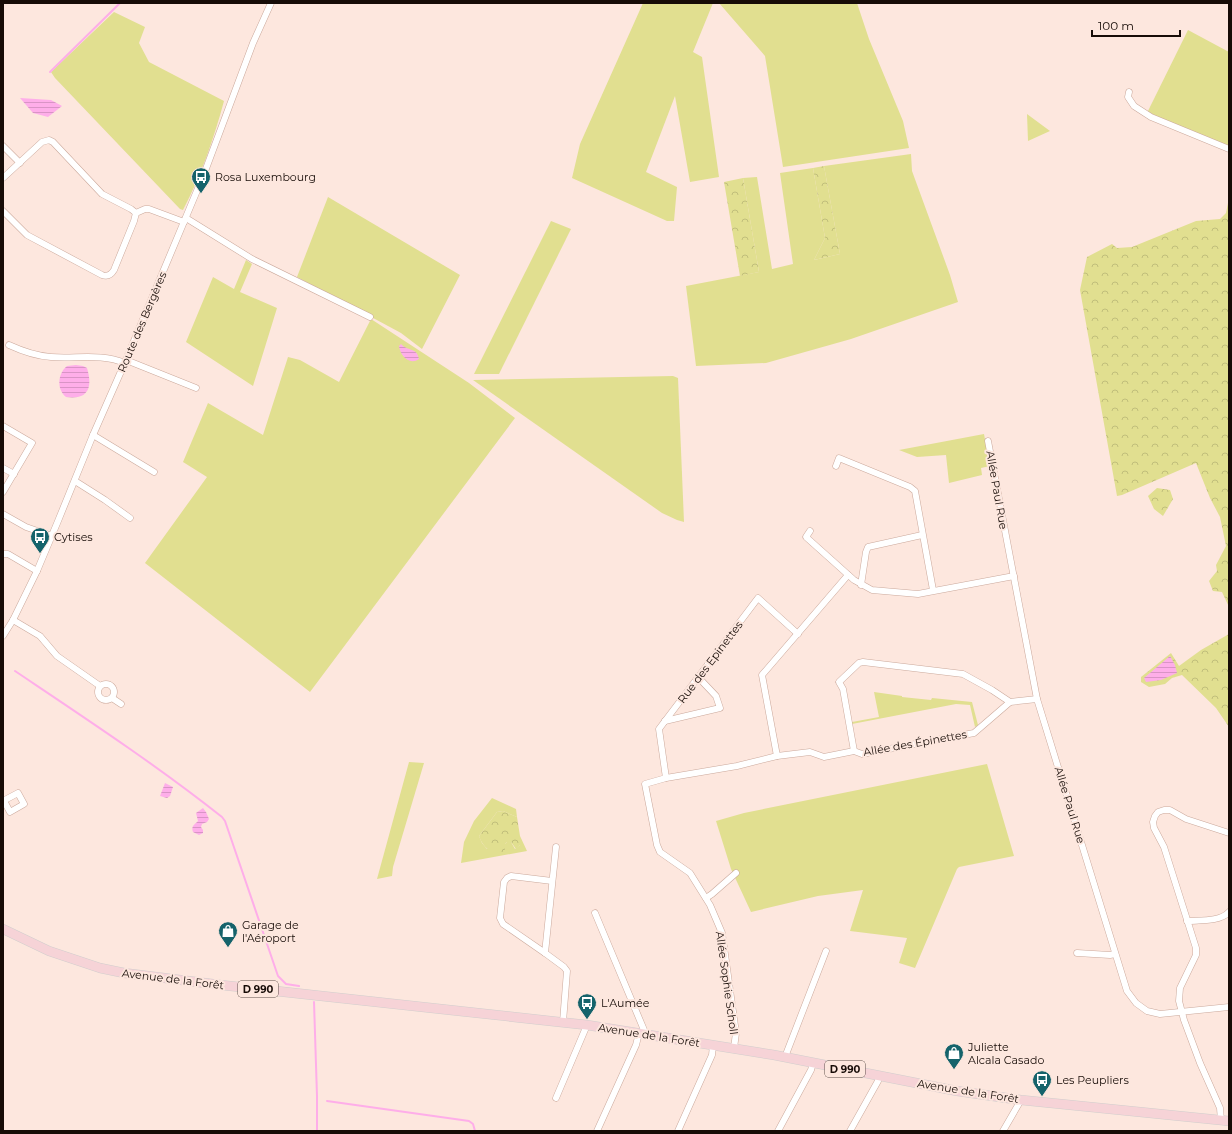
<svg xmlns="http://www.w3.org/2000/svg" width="1232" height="1134" viewBox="0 0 1232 1134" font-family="Montserrat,sans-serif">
<defs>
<pattern id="forest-crowns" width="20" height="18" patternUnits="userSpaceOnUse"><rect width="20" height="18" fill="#e1df90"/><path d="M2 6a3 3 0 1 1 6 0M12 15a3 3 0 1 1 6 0" fill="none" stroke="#c0be7b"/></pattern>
<pattern id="water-rules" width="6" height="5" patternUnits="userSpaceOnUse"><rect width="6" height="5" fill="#feaee9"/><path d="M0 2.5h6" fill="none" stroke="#d994c6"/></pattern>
</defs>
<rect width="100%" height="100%" fill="#fde7de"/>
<g fill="#e1df90">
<polygon points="643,3 713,3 693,52 702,57 719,177 690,182 675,96 646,172 677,187 674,221 667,221 572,178 580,144"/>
<polygon points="719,3 857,3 869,39 903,121 909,148 783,167 765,56"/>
<path d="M114,12L145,27L139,43L149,62L224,101C214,138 201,176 183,210L180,209L55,78L51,72Z"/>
<polygon points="1188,30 1229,52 1229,146 1147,113"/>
<polygon points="1027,114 1050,131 1028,141"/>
<polygon points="911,154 912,171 950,275 958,302 851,339 766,363 696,366 686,286 759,272 743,178 757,177 772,269 793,264 780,173 813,168 825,238 814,260 840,254 824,166"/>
<polygon points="328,197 460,275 422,349 401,333 297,277"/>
<polygon points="551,221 571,229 499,374 474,374"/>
<polygon points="246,260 252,264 240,292 277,308 253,386 186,342 213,277 234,289"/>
<polygon points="371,319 469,383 515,418 310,692 145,563 207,477 183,462 208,403 263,435 288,357 300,360 339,382"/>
<polygon points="673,376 678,378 684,522 677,520 662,513 473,380"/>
<polygon points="984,434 990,466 981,468 982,475 949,483 946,455 917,457 899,450"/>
<polygon points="874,692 902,696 902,697 931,700 932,698 972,702 978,725 975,727 970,705 956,704 852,724 852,722 879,717"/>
<polygon points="409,762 424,763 393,867 392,876 377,879"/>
<polygon points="987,764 1014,856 959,867 957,869 915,968 899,963 907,938 850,931 863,890 818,896 751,912 731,869 716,821 744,813"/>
<polygon points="492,798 516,809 517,817 503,811 497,812 479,836 482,843 487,849 505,848 505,844 507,842 511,842 515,849 520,845 520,836 527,851 461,863 464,842 474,821"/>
</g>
<g fill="url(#forest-crowns)">
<polygon points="824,166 840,254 814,260 825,238 813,168"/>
<polygon points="743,178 759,272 740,276 724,182"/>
<polygon points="1229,198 1229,607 1222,592 1213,591 1209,581 1217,571 1216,565 1226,546 1220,517 1210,498 1196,463 1122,495 1117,496 1080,290 1087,257 1112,244 1117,248 1132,247 1196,221 1220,219 1226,213"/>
<polygon points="1157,488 1170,490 1173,499 1163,516 1154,509 1148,496"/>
<polygon points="1229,634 1229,727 1216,708 1182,675 1172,678 1165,684 1149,687 1141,682 1141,677 1171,653 1179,666 1201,650"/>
<path d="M503,811L517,817L520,836V845L516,849L511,842H507L505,844V852L495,855C487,849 482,845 479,836L497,812Z"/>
</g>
<g fill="url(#water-rules)">
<polygon points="20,98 51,100 62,106 48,117 33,113"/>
<path d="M401,344C408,352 417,347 419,359C409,366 400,355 399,346Z"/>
<path d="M76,365L83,366L87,368C93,388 88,400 66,397C56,389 58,373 67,366Z"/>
<polygon points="1170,656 1175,665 1177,673 1161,680 1146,682 1144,678"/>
<polygon points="165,783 173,787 170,796 167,798 160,796"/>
<path d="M203,808L206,812L209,819L207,822L202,824L201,827L203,830V833L199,835L193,832C191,826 194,825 198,821L196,813Z"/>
</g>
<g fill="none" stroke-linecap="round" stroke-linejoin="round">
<g stroke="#feaee9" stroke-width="2">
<polyline points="50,72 120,3"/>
<path d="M15,671C85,718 155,764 222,817L225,821L278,976L286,984L299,986"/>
<polyline points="314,1002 317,1096 317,1131"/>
<polyline points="327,1101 469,1121 473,1124 475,1131"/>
</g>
<g stroke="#cba99c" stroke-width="7">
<g id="minor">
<polyline points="1129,92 1128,97 1134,106 1151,117 1229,149"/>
<polyline points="3,146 20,163"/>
<polyline points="3,178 42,142 49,140 53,142 102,194 131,209 136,213"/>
<path d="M3,211L27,235L102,275C107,277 111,275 114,270L134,221L136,213"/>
<polyline points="136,213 145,209 149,209 184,222"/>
<polyline points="186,218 252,259 370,317"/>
<path d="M9,345C22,351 37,356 51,357C76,359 101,353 125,363"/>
<polyline points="126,360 196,388"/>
<polyline points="3,426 32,443 3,492"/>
<polyline points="93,435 154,472"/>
<polyline points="988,441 1037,699 1127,991 1136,1003 1147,1011 1160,1014 1229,1007"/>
<polyline points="836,466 839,458 910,487 915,491 933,590"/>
<polyline points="3,468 14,474"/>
<polyline points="75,481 105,500 130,518"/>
<polyline points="3,514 26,527 52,536"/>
<polyline points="810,531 806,537 854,580 872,590 918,594 1014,576"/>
<polyline points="3,554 8,554 37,571"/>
<polyline points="861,585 866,552 868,547 922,535"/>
<polyline points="13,620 40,636 57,656 100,686"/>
<polyline points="3,636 13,620 37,571 58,521 93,435 126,360 204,174 253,43 271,3"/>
<circle cx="106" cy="692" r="8"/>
<polyline points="112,698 121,704"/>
<polyline points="665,721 720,708 716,696 698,677"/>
<polyline points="854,751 843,689 839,682 859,663 863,662 963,674 992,690 1010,702"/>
<polyline points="777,756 762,675 848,575"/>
<polyline points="666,778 659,729 758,598 798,634"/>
<polyline points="3,801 18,793 24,804 10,812 4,801"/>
<polyline points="556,847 545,953 564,967 567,971 563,1022"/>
<polyline points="706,898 712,894 736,873"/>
<polyline points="595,913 644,1030 643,1034"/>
<path d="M1187,921C1200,920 1220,922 1229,912"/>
<polyline points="545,953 503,924 500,918 504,882 507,878 511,876 552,881"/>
<polyline points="1077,953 1110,955 1115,954"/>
<polyline points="734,1048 736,1033 722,933 710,905 690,873 660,852 657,845 645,784 666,778 737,766 777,756 810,752 824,757 854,751 862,754 974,733 1010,702 1037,699"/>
<polyline points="785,1057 826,951"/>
<polyline points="556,1098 587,1025"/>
<polyline points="1221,1121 1220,1108 1200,1063 1184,1020 1179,1001 1180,988 1196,955 1196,948 1164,847 1154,828 1153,822 1155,816 1158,812 1164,810 1170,810 1186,819 1229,833"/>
<polyline points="597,1131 636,1045 639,1033"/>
<polyline points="678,1131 712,1055 713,1045"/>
<polyline points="778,1131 811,1070 813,1063"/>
<polyline points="850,1131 878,1081 879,1076"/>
<polyline points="1003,1131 1021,1100"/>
</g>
</g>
<g stroke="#d1cecd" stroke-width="10">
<polyline id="primary" points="3,929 49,951 100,968 124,973 221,985 587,1025 774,1055 957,1091 1021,1100 1229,1121"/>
</g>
<use href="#minor" stroke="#fff" stroke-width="6"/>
<use href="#primary" stroke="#f6d3d7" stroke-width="9"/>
</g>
<defs>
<g id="bus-pin" transform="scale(1)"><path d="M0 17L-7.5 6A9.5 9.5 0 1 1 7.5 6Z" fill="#15636b" stroke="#fde7de"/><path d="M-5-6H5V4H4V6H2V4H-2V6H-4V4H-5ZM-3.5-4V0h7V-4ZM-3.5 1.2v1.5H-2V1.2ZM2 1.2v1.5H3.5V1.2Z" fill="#fff"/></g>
<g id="shop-pin" transform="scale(1)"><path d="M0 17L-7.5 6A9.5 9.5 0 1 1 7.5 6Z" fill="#15636b" stroke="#fde7de"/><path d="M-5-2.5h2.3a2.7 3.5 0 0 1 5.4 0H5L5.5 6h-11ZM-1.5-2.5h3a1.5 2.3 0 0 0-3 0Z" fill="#fff"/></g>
</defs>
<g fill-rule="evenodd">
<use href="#bus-pin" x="201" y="177"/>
<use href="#bus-pin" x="40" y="537"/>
<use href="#shop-pin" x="228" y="931"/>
<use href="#bus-pin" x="587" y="1003"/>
<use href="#shop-pin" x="954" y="1053"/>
<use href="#bus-pin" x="1042" y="1080"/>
</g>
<g text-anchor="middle" stroke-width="4" stroke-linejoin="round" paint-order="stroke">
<g fill="#fde7de" stroke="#5c4e48" stroke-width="1">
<rect x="238" y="981" width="40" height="16" rx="3"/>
<rect x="825" y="1061" width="40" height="16" rx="3"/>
</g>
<g font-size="10" font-weight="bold" fill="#170c07">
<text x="258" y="993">D 990</text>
<text x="845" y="1073">D 990</text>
</g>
<g font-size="11" fill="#170c07" stroke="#fde7de" text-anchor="start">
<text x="215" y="181">Rosa Luxembourg</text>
<text x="54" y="541">Cytises</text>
<text x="242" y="929">Garage de<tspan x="242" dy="13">l'Aéroport</tspan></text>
<text x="601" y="1007">L'Aumée</text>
<text x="968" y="1051">Juliette<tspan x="968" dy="13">Alcala Casado</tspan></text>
<text x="1056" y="1084">Les Peupliers</text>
</g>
<g font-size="11" fill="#170c07" stroke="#fde7de">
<text transform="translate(142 322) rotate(-67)" y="4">Route des Bergères</text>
<text transform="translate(997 490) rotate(80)" y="4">Allée Paul Rue</text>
<text transform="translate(710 662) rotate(-53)" y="4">Rue des Epinettes</text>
<text transform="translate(915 743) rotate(-10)" y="4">Allée des Épinettes</text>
<text transform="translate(1070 805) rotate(73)" y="4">Allée Paul Rue</text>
<text transform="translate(173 979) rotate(7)" y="4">Avenue de la Forêt</text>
<text transform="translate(727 983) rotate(82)" y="4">Allée Sophie Scholl</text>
<text transform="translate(649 1035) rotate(9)" y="4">Avenue de la Forêt</text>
<text transform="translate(968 1091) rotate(9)" y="4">Avenue de la Forêt</text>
</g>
</g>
<rect width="1232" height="1134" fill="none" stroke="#170c07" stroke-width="8"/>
<path d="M1092 30v6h88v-6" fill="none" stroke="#170c07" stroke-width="2"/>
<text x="1098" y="30" font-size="12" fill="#170c07" stroke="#fde7de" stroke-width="3" paint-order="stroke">100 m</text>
</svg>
